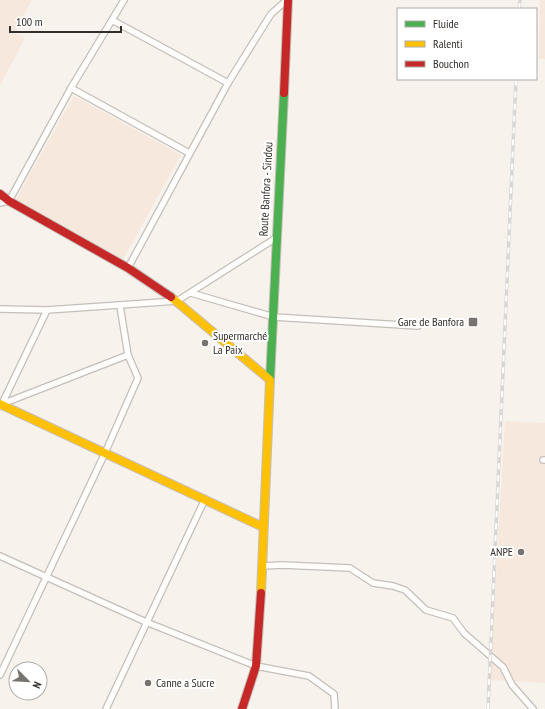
<svg xmlns="http://www.w3.org/2000/svg" width="545" height="709" viewBox="0 0 545 709" font-family="'PT Sans Narrow',sans-serif">
<rect width="100%" height="100%" fill="#f8f2ec"/>
<g fill="#f6e8dc">
<polygon points="0,0 32,0 14,33 25,38 0,86 0,28 2,28 0,27"/>
<polygon points="540,0 545,0 545,59 539,59"/>
<polygon points="74,96 181,155 123,259 16,199"/>
<polygon points="505,421 545,423 545,683 490,680"/>
</g>
<g fill="none" stroke-linecap="round" stroke-linejoin="round">
<g stroke="#c4bfba" stroke-width="8">
<g id="street">
<polyline points="112,20 228,83"/>
<polyline points="71,88 189,153"/>
<polyline points="0,203 9,201 71,88 124,0"/>
<polyline points="128,268 228,83 271,14 287,0"/>
<polyline points="191,293 274,317 418,326"/>
<polyline points="0,309 47,310 177,301 276,238"/>
<polyline points="2,404 128,355"/>
<polyline points="1,406 47,310"/>
<polyline points="543,460 545,460"/>
<polyline points="0,556 146,622 256,666 309,676 334,694 335,709"/>
<polyline points="262,566 282,565 350,568 373,583 393,586 405,590 426,610 453,618 464,633 503,667 512,685 533,709"/>
<polyline points="0,675 105,453 138,378 128,355 120,306"/>
<polyline points="106,709 205,499"/>
</g>
</g>
<g stroke="#c4bfba" stroke-width="10">
<polyline id="fast" points="270,380 284,93"/>
</g>
<g stroke="#c4bfba" stroke-width="10">
<g id="slow">
<polyline points="171,297 270,380 261,593"/>
<polyline points="0,404 263,527"/>
</g>
</g>
<g stroke="#c4bfba" stroke-width="10">
<g id="jam">
<polyline points="284,93 288,0"/>
<polyline points="0,194 9,201 128,268 171,297"/>
<polyline points="242,709 256,666 261,593"/>
</g>
</g>
<use href="#street" stroke="#fefdfc" stroke-width="5.5"/>
<use href="#fast" stroke="#4caf50" stroke-width="8"/>
<use href="#slow" stroke="#ffc107" stroke-width="8"/>
<use href="#jam" stroke="#c62828" stroke-width="8"/>
<g stroke="#d9d7d5" stroke-width="3.5">
<g id="rail">
<polyline points="519,9 520,0"/>
<polyline points="488,709 516,79"/>
</g>
</g>
<use href="#rail" stroke="#fff" stroke-width="2" stroke-dasharray="6" stroke-linecap="butt"/>
</g>
<g fill="#78736e" stroke="#fff" stroke-width="1.5">
<rect x="468" y="317" width="10" height="10" rx="2"/>
<circle cx="205" cy="343" r="4"/>
<circle cx="521" cy="552" r="4"/>
<circle cx="148" cy="683" r="4"/>
</g>
<g text-anchor="middle" stroke-width="4" stroke-linejoin="round" paint-order="stroke">
<g font-size="12" fill="#332e2a" stroke="#fff">
<text transform="translate(266 189) rotate(-87)" y="4">Route Banfora - Sindou</text>
</g>
<g font-size="12" fill="#332e2a" stroke="#fff" text-anchor="end">
<text x="464" y="326">Gare de Banfora</text>
<text x="213" y="340" text-anchor="start">Supermarché<tspan x="213" dy="14">La Paix</tspan></text>
<text x="513" y="556">ANPE</text>
<text x="156" y="687" text-anchor="start">Canne a Sucre</text>
</g>
</g>
<rect x="397" y="8" width="140" height="72" fill="#ffffff" stroke="#adabaa"/>
<rect x="405" y="21" width="20" height="6" fill="#4caf50" stroke="#adabaa"/>
<text x="433" y="28" font-size="12" fill="#332e2a">Fluide</text>
<rect x="405" y="41" width="20" height="6" fill="#ffc107" stroke="#adabaa"/>
<text x="433" y="48" font-size="12" fill="#332e2a">Ralenti</text>
<rect x="405" y="61" width="20" height="6" fill="#c62828" stroke="#adabaa"/>
<text x="433" y="68" font-size="12" fill="#332e2a">Bouchon</text>
<g transform="translate(28 681) rotate(114)"><circle r="19" fill="#ffffff" stroke="#adabaa"/>
<path d="M0-3L7 15L0 10L-7 15Z" fill="#78736e"/>
<text y="-6" font-size="11" font-weight="bold" text-anchor="middle" fill="#332e2a">N</text>
</g>
<path d="M10 26v6h111v-6" fill="none" stroke="#332e2a" stroke-width="2"/>
<text x="16" y="26" font-size="12" fill="#332e2a" stroke="#ffffff" stroke-width="3" paint-order="stroke">100 m</text>
</svg>
